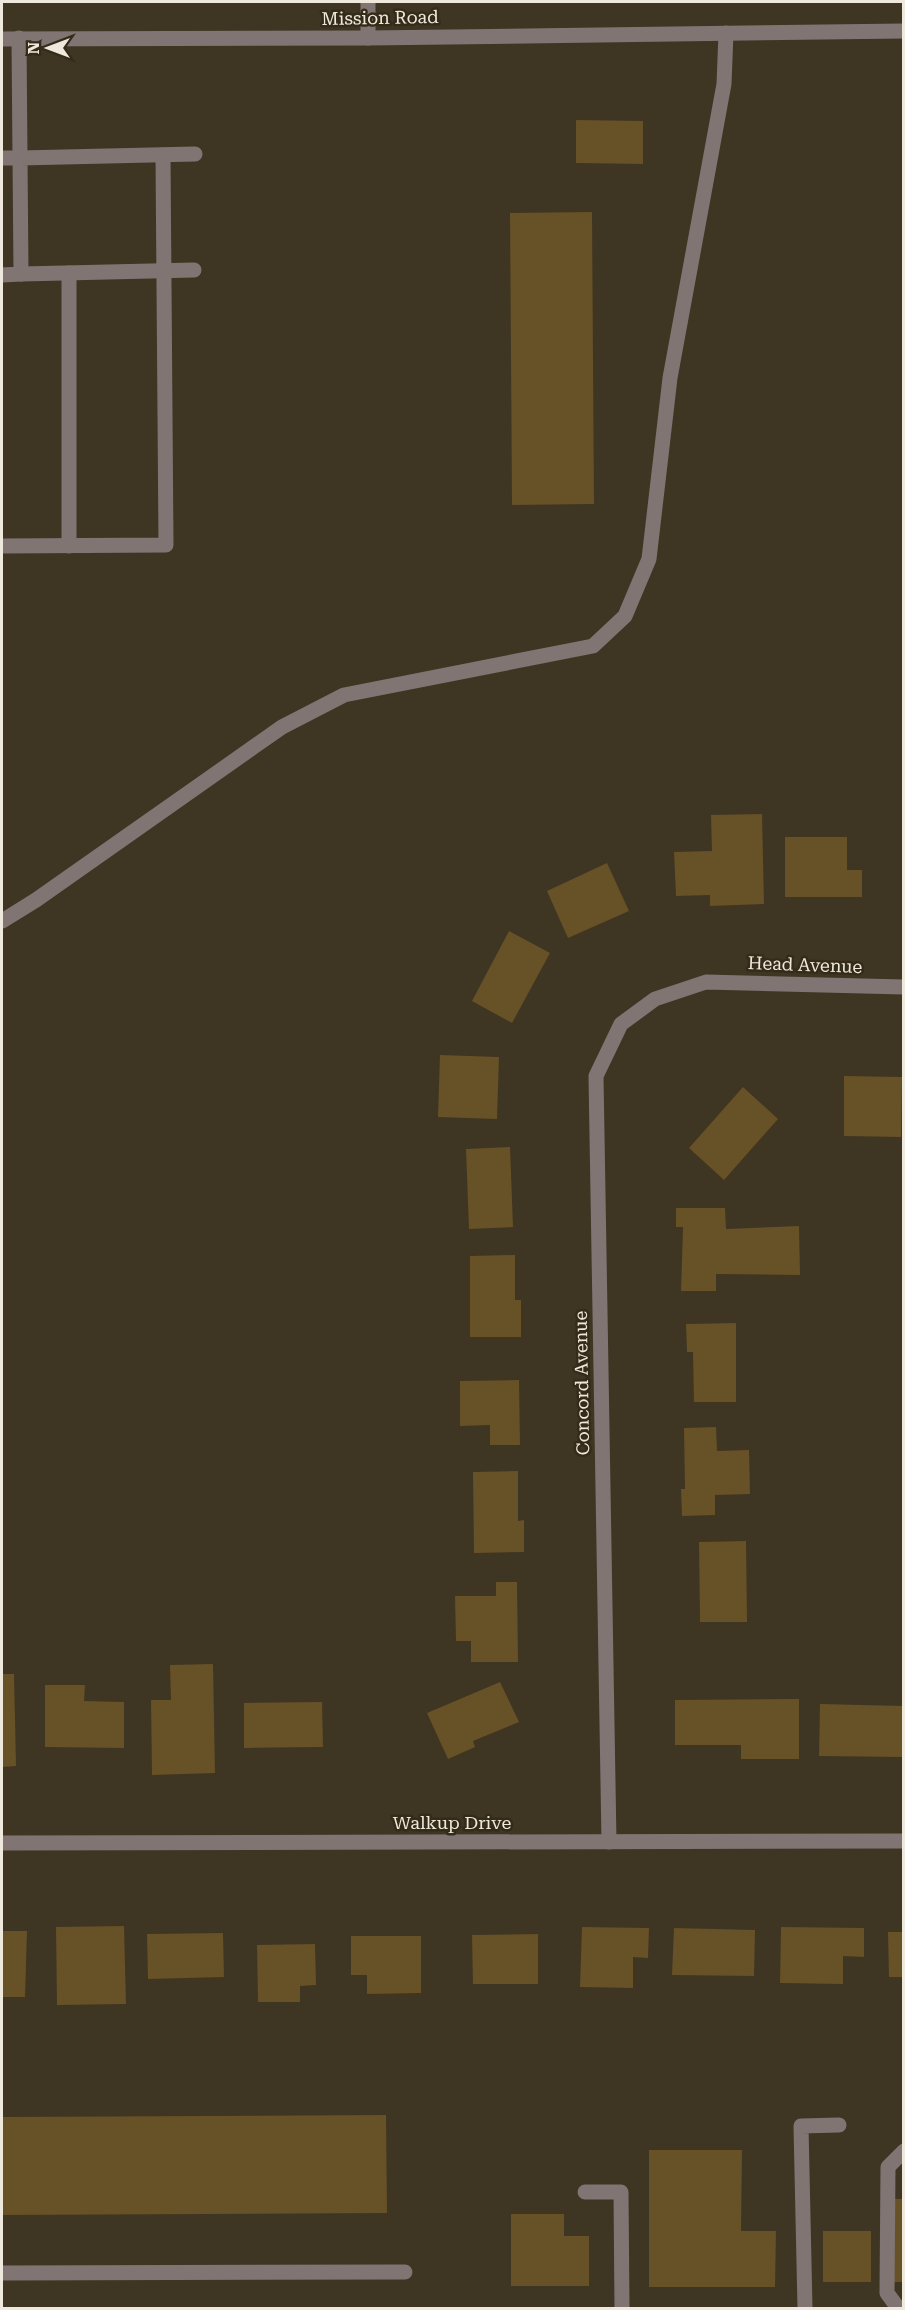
<svg xmlns="http://www.w3.org/2000/svg" width="905" height="2310" viewBox="0 0 905 2310" font-family="'Roboto Serif',serif">
<rect width="100%" height="100%" fill="#3f3523"/>
<g fill="#675126">
<polygon points="576,120 643,121 643,164 576,163"/>
<polygon points="592,212 594,504 512,505 510,213"/>
<polygon points="762,814 764,904 710,906 710,895 676,896 674,852 712,851 711,815"/>
<polygon points="785,837 847,837 847,870 862,870 862,897 785,897"/>
<polygon points="607,863 629,911 568,938 547,891"/>
<polygon points="509,931 550,953 512,1023 472,1001"/>
<polygon points="440,1055 499,1057 497,1119 438,1117"/>
<polygon points="844,1076 902,1077 901,1137 844,1136"/>
<polygon points="743,1087 778,1119 724,1180 689,1148"/>
<polygon points="510,1147 513,1227 469,1229 466,1149"/>
<polygon points="676,1208 725,1208 726,1229 799,1226 800,1275 716,1274 716,1291 681,1291 683,1227 676,1227"/>
<polygon points="515,1255 515,1300 521,1300 521,1337 470,1337 470,1256"/>
<polygon points="736,1323 736,1402 694,1402 693,1352 687,1352 686,1324"/>
<polygon points="519,1380 520,1445 490,1445 490,1425 460,1426 460,1381"/>
<polygon points="716,1427 717,1451 749,1450 750,1494 715,1495 715,1515 682,1516 681,1489 685,1489 684,1428"/>
<polygon points="518,1471 518,1521 524,1520 524,1552 474,1553 473,1472"/>
<polygon points="746,1541 747,1622 700,1622 699,1542"/>
<polygon points="496,1582 517,1582 518,1662 471,1662 471,1641 456,1641 455,1596 496,1596"/>
<polygon points="213,1664 215,1773 152,1775 151,1700 171,1700 170,1665"/>
<polygon points="2,1674 14,1674 16,1766 2,1767"/>
<polygon points="500,1682 519,1722 473,1741 475,1747 448,1759 427,1713"/>
<polygon points="45,1685 85,1685 84,1701 124,1702 124,1748 45,1747"/>
<polygon points="799,1699 799,1759 741,1759 741,1745 675,1745 675,1700"/>
<polygon points="322,1702 323,1747 244,1748 244,1703"/>
<polygon points="820,1704 904,1706 904,1757 819,1756"/>
<polygon points="124,1926 126,2004 57,2005 56,1927"/>
<polygon points="582,1927 649,1928 648,1958 633,1957 633,1988 580,1987"/>
<polygon points="781,1927 864,1928 864,1957 843,1956 843,1984 780,1983"/>
<polygon points="674,1928 755,1930 754,1976 672,1975"/>
<polygon points="2,1931 27,1931 25,1997 2,1997"/>
<polygon points="888,1932 904,1932 904,1977 889,1977"/>
<polygon points="223,1933 224,1977 148,1979 147,1934"/>
<polygon points="538,1934 538,1984 473,1984 472,1935"/>
<polygon points="351,1936 421,1936 421,1993 367,1994 367,1975 351,1975"/>
<polygon points="315,1944 316,1985 300,1986 300,2002 258,2002 257,1945"/>
<polygon points="386,2115 387,2213 2,2215 2,2117"/>
<polygon points="649,2150 742,2150 741,2231 776,2231 775,2287 649,2287"/>
<rect x="893" y="2199" width="11" height="83"/>
<polygon points="511,2214 564,2214 564,2236 589,2236 589,2286 511,2286"/>
<rect x="823" y="2231" width="48" height="51"/>
</g>
<g fill="none" stroke-linecap="round" stroke-linejoin="round">
<g stroke="#817574" stroke-width="15">
<polyline points="368,2 368,38"/>
<polyline points="2,39 368,38 904,31"/>
<polyline points="2,158 20,158 19,38"/>
<polyline points="69,273 69,546"/>
<polyline points="21,274 194,270"/>
<polyline points="2,275 21,274 20,158 195,154"/>
<polyline points="2,546 166,545 163,155"/>
<polyline points="2,921 36,900 282,727 344,695 593,646 625,616 649,559 670,378 724,84 726,33"/>
<polyline points="609,1842 596,1076 621,1024 655,999 706,982 904,987"/>
<polyline points="2,1843 904,1841"/>
<polyline points="585,2192 621,2192 622,2308"/>
<polyline points="2,2273 405,2272"/>
<polyline points="805,2308 801,2126 839,2125"/>
<polyline points="898,2308 887,2293 888,2167 904,2151"/>
</g>
</g>
<g text-anchor="middle" stroke-width="5" stroke-linejoin="round" paint-order="stroke">
<g font-size="18" fill="#eee8dd" stroke="#352b19">
<text transform="translate(380 18) rotate(-1)" y="6">Mission Road</text>
<text transform="translate(805 965) rotate(2)" y="6">Head Avenue</text>
<text transform="translate(582 1383) rotate(-91)" y="6">Concord Avenue</text>
<text x="452" y="1829">Walkup Drive</text>
</g>
</g>
<rect width="905" height="2310" fill="none" stroke="#eee8dd" stroke-width="6"/>
<g transform="translate(48 48) rotate(270)" stroke="#352b19" stroke-width="4.5" paint-order="stroke">
<path d="M0-4.5L10 22L0 15L-10 22Z" fill="#eee8dd"/>
<text y="-9" font-size="16" font-weight="bold" text-anchor="middle" fill="#eee8dd">N</text>
</g>
</svg>
